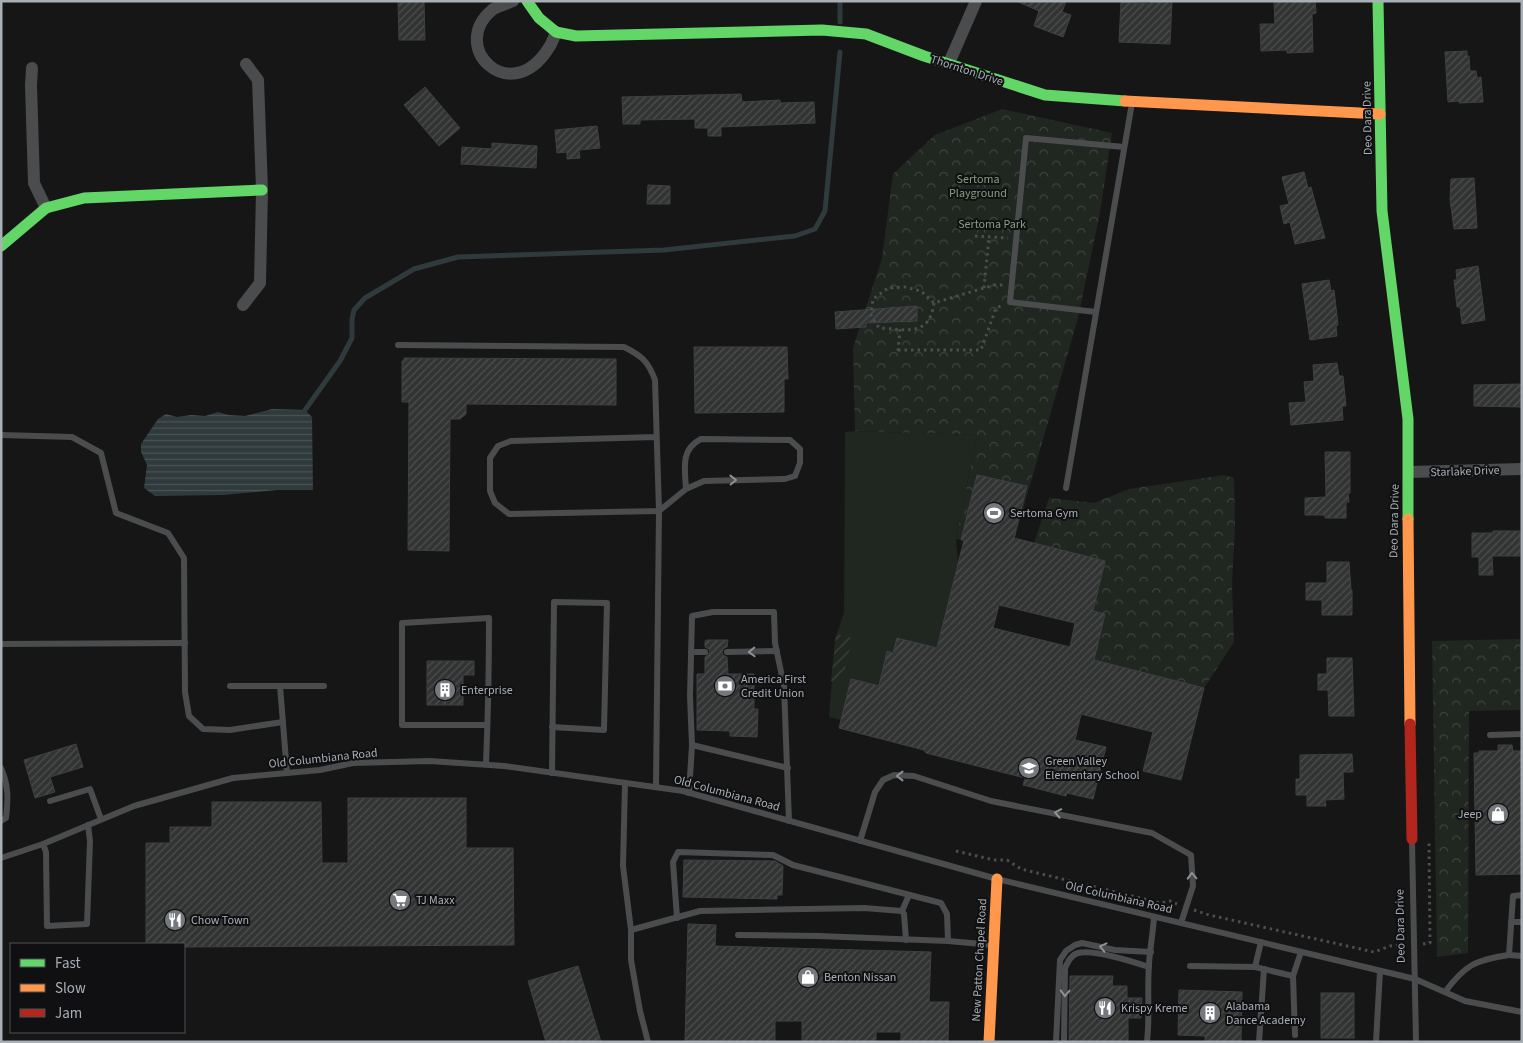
<svg xmlns="http://www.w3.org/2000/svg" width="1523" height="1043" viewBox="0 0 1523 1043" font-family="'Source Sans 3',sans-serif">
<defs>
<pattern id="forest-crowns" width="20" height="18" patternUnits="userSpaceOnUse" patternTransform="scale(1.25)"><rect width="20" height="18" fill="#202620"/><path d="M2 6a3 3 0 1 1 6 0M12 15a3 3 0 1 1 6 0" fill="none" stroke="#3e433e"/></pattern>
<pattern id="garden-furrows" width="10" height="10" patternUnits="userSpaceOnUse" patternTransform="scale(1.25)"><rect width="10" height="10" fill="#202620"/><path d="M-1 1l2-2M0 10L10 0M9 11l2-2" fill="none" stroke="#3e433e"/></pattern>
<pattern id="water-rules" width="6" height="5" patternUnits="userSpaceOnUse" patternTransform="scale(1.25)"><rect width="6" height="5" fill="#2f3a3c"/><path d="M0 2.5h6" fill="none" stroke="#4a5456"/></pattern>
<pattern id="building-hatch" width="6" height="6" patternUnits="userSpaceOnUse" patternTransform="scale(1.25)"><rect width="6" height="6" fill="#323333"/><path d="M-1 1l2-2M0 6l6-6M5 7l2-2" fill="none" stroke="#4d4e4e"/></pattern>
</defs>
<rect width="100%" height="100%" fill="#161616"/>
<polygon fill="#202620" points="855,431 977,435 956,539 958,563 937,648 893,653 887,651 882,673 885,688 841,720 829,717 835,640 844,612 845,432"/>
<g fill="url(#forest-crowns)">
<polygon points="1002,109 1112,133 1100,213 1078,318 1011,551 956,539 977,435 855,431 853,348 882,258 893,174 935,135"/>
<polygon points="1224,475 1234,478 1235,526 1232,585 1234,642 1204,688 1094,660 1105,615 1093,611 1105,561 1034,543 1049,498 1094,503 1129,489"/>
<polygon points="1522,639 1522,710 1469,711 1468,953 1437,957 1432,641"/>
</g>
<polygon fill="url(#garden-furrows)" points="836,634 852,638 842,682 831,681"/>
<polygon fill="url(#water-rules)" points="272,409 305,410 312,417 313,490 277,490 223,495 155,496 144,488 147,465 141,452 141,444 158,419 166,414 177,417 191,415 205,416 218,412 229,415 245,416"/>
<g fill="none" stroke-linecap="round" stroke-linejoin="round">
<g stroke="#2f3a3c" stroke-width="5">
<polyline points="840,1 840,22"/>
<polyline points="305,410 340,361 352,338 352,319 354,310 365,298 414,269 458,257 664,250 795,236 815,229 825,211 840,52"/>
</g>
</g>
<g fill="url(#building-hatch)" stroke="#3e4042" fill-rule="evenodd">
<polygon points="398,1 424,1 425,40 399,40"/>
<polygon points="1016,1 1066,1 1062,12 1071,15 1063,37 1034,26 1039,11"/>
<polygon points="1151,1 1172,1 1170,44 1119,42 1121,2 1151,4"/>
<polygon points="1285,1 1315,1 1316,13 1312,14 1313,52 1287,53 1287,50 1261,51 1260,24 1275,24 1274,2"/>
<polygon points="1467,51 1467,56 1469,56 1470,71 1476,71 1477,78 1481,77 1483,102 1459,103 1459,101 1448,102 1445,52"/>
<polygon points="425,87 460,128 439,146 404,105"/>
<polygon points="741,94 742,102 780,100 780,103 814,102 815,123 721,127 721,136 708,136 708,128 695,128 695,119 640,120 640,124 623,124 622,97"/>
<polygon points="597,126 600,148 579,150 580,158 567,159 567,152 557,153 555,130"/>
<polygon points="492,143 537,146 536,168 461,164 462,147 492,149"/>
<polygon points="1304,172 1308,188 1311,187 1325,238 1295,244 1290,222 1284,224 1280,206 1289,204 1282,177"/>
<polygon points="1474,178 1477,228 1454,229 1450,199 1451,179"/>
<polygon points="648,185 670,186 670,204 647,204"/>
<polygon points="1478,266 1485,320 1462,324 1460,307 1457,307 1454,280 1457,280 1456,270"/>
<polygon points="1329,280 1331,291 1334,290 1338,325 1336,326 1337,336 1310,340 1302,284"/>
<polygon points="917,306 917,321 866,323 866,327 836,329 835,312"/>
<polygon points="694,347 787,347 788,379 784,379 784,412 695,413"/>
<polygon points="404,358 616,359 616,405 466,404 466,414 460,419 450,419 449,551 408,550 409,402 402,402 402,361 404,361"/>
<polygon points="1337,363 1339,376 1343,376 1346,406 1342,406 1343,420 1291,425 1289,403 1306,402 1304,382 1314,381 1313,365"/>
<polygon points="1522,384 1522,407 1474,406 1474,385"/>
<polygon points="1325,452 1350,452 1350,493 1348,493 1349,502 1346,502 1346,518 1325,518 1325,515 1305,515 1305,498 1326,497"/>
<path d="M977,475L1027,486L1014,538L1105,561L1093,611L1105,614L1094,660L1204,688L1181,780L1143,771L1153,732L1081,714L1075,740L1106,747L1093,799L1067,793L1066,796L1023,785L1025,778L926,753L924,750L839,728L851,679L879,686L887,651L893,653L897,638L937,648L964,540H961ZM999,605L1075,623L1070,647L993,628Z"/>
<polygon points="1493,531 1520,531 1520,556 1492,556 1493,575 1479,575 1479,557 1472,557 1472,533 1493,533"/>
<polygon points="1327,562 1349,562 1351,590 1352,590 1352,615 1322,615 1322,600 1306,600 1306,583 1327,583"/>
<polygon points="707,640 728,640 727,647 724,648 722,652 723,655 727,657 728,674 754,674 754,709 758,709 757,737 730,736 730,731 697,730 697,674 705,674 705,657 710,652 709,649 705,647 705,641"/>
<polygon points="1327,658 1352,658 1354,716 1329,716 1328,690 1318,690 1318,674 1327,674"/>
<polygon points="427,661 474,661 474,675 463,675 463,705 427,705"/>
<polygon points="76,744 83,767 50,777 55,792 35,798 24,760"/>
<polygon points="1498,745 1512,745 1513,751 1522,751 1522,874 1476,875 1474,753 1479,753 1479,751 1498,751"/>
<polygon points="1352,754 1353,772 1343,772 1344,799 1325,800 1326,806 1307,806 1307,795 1296,795 1296,779 1300,779 1300,755"/>
<polygon points="348,798 466,798 466,848 513,848 514,945 184,947 184,944 146,944 146,843 170,843 170,827 212,827 212,802 321,802 322,863 348,863"/>
<polygon points="684,860 775,861 783,866 782,895 777,895 777,899 683,897"/>
<polygon points="688,924 716,925 715,946 931,952 929,1002 949,1002 948,1042 901,1042 901,1032 876,1032 876,1042 802,1042 802,1021 775,1021 775,1042 685,1041"/>
<polygon points="578,966 601,1042 546,1042 528,981"/>
<polygon points="1070,976 1113,976 1112,986 1127,986 1127,998 1142,998 1141,1018 1128,1018 1128,1042 1069,1042"/>
<polygon points="1179,990 1242,992 1241,1042 1205,1042 1205,1036 1178,1035"/>
<rect x="1321" y="993" width="33" height="45"/>
</g>
<g fill="none" stroke-linecap="round" stroke-linejoin="round">
<g stroke="#4c4d4f" stroke-width="3" stroke-dasharray="2.5 4" stroke-linecap="butt">
<polyline points="975,236 1008,238"/>
<polyline points="984,288 989,237"/>
<path d="M934,303C929,338 906,329 879,328L871,316L873,299L888,288L905,287L921,291L934,303L994,285H1003"/>
<polyline points="898,350 981,350 996,308 1003,305"/>
<polyline points="898,351 900,329"/>
<polyline points="956,851 994,860 1007,860 1021,869 1161,903 1170,901 1177,904"/>
<polyline points="1194,910 1209,915 1374,952 1390,946 1404,945"/>
<polyline points="1423,944 1430,943 1429,842"/>
</g>
<g stroke="#4a4c4e" stroke-width="6">
<polyline points="1096,312 1010,302 1026,138 1124,147"/>
<path d="M398,345L624,347C642,356 648,361 655,380L659,511L509,514L495,503L490,491V458L498,446L511,441L656,437"/>
<polyline points="1,435 72,437 101,453 116,513 168,533 184,558 185,692 189,716 203,729 230,730 283,722"/>
<polyline points="1066,488 1132,103"/>
<polyline points="1,644 185,643"/>
<polyline points="691,652 705,652"/>
<polyline points="727,652 777,651"/>
<polyline points="230,686 324,686"/>
<polyline points="280,686 287,773"/>
<polyline points="1490,735 1522,734"/>
<polyline points="692,745 788,768"/>
<path d="M486,764C488,716 489,667 489,618L402,623V725H487"/>
<path d="M1,768C9,786 8,800 6,818L1,821"/>
<polyline points="552,773 554,602 607,603 604,730 552,727"/>
<polyline points="625,783 623,866 631,930 631,960 640,1011 648,1042"/>
<path d="M656,787L659,511L686,489L704,481L785,479L795,476L800,463V449L790,440L701,439C680,450 685,468 686,489"/>
<polyline points="689,793 692,745 690,696 692,616 713,612 774,612 775,643 784,686 789,821"/>
<polyline points="50,801 90,789 101,819"/>
<polyline points="860,841 875,792 883,780 894,775 914,776 991,801 1152,833 1191,855 1193,886 1181,923"/>
<polyline points="1412,841 1416,1042"/>
<polyline points="43,844 46,852 47,926 87,924 90,841 88,825"/>
<polyline points="1,858 43,844 134,806 233,778 320,770 353,763 430,761 504,766 683,791 997,879 1415,979 1465,1001 1522,1012"/>
<polyline points="902,911 909,895"/>
<polyline points="677,918 673,862 678,852 773,855 793,865 941,903 947,914 948,941 993,945"/>
<polyline points="1511,922 1522,922"/>
<polyline points="631,930 700,911 864,908 902,911 904,914 906,940"/>
<polyline points="738,935 819,936 948,941"/>
<polyline points="1261,942 1255,967 1293,976"/>
<polyline points="1509,955 1522,956"/>
<polyline points="1190,966 1255,967"/>
<path d="M1445,992C1465,965 1475,960 1509,955L1513,896L1522,895"/>
<polyline points="1295,1035 1293,976 1301,952"/>
<polyline points="1056,1042 1060,960 1066,951 1075,945 1082,943 1115,950 1151,952"/>
<path d="M1064,1042L1065,968C1068,962 1071,955 1078,953C1093,949 1134,962 1149,967"/>
<path d="M1147,1042C1150,1016 1147,990 1149,964C1150,948 1153,933 1154,917"/>
<polyline points="1259,1042 1264,969"/>
<polyline points="1376,1042 1380,971"/>
</g>
<g stroke="#4a4c4e" stroke-width="12">
<path d="M513,1C507,4 497,6 492,10C448,47 510,108 548,49C552,44 554,37 556,32"/>
<polyline points="949,63 976,1"/>
<polyline points="32,68 31,85 34,183 46,208"/>
<polyline points="243,305 260,283 262,190 258,80 246,64"/>
<polyline points="1409,472 1522,469"/>
</g>
<g stroke="#63d668" stroke-width="11">
<polyline points="527,1 539,18 556,32 576,36 822,30 866,34 924,56 1045,95 1125,101"/>
<polyline points="1378,1 1382,211 1408,419 1408,519"/>
<polyline points="1,246 46,208 84,198 262,190"/>
</g>
<g stroke="#ff974d" stroke-width="11">
<polyline points="1125,101 1380,114"/>
<polyline points="1408,519 1410,724"/>
<polyline points="989,1042 997,879"/>
</g>
<polyline stroke="#b3261e" stroke-width="11" points="1410,724 1412,839"/>
</g>
<defs><path id="oneway-chevron" d="M-2-3.5L2.5 0L-2 3.5" fill="none" stroke-width="1.6" stroke-linecap="round" stroke-linejoin="round" transform="scale(1.25)"/></defs>
<g stroke="#8c9196">
<use href="#oneway-chevron" transform="translate(733 480) rotate(-1)"/>
<use href="#oneway-chevron" transform="translate(752 652) rotate(178)"/>
<use href="#oneway-chevron" transform="translate(900 776) rotate(180)"/>
<use href="#oneway-chevron" transform="translate(1058 813) rotate(-169)"/>
<use href="#oneway-chevron" transform="translate(1192 876) rotate(-92)"/>
<use href="#oneway-chevron" transform="translate(1103 947) rotate(-167)"/>
<use href="#oneway-chevron" transform="translate(1065 993) rotate(92)"/>
</g>
<defs>
<g id="stadium-disc" transform="scale(1.125)"><circle r="9.5" fill="#75797d" stroke="#101012"/><path d="M0-5a6.5 5 0 1 0 0 10a6.5 5 0 1 0 0-10ZM-3.5-1.8h7v3.6h-7Z" fill="#fff"/></g>
<g id="bank-disc" transform="scale(1.125)"><circle r="9.5" fill="#75797d" stroke="#101012"/><path d="M-6-4H6V4H-6ZM0-2.3a2.3 2.3 0 1 0 0 4.6a2.3 2.3 0 1 0 0-4.6Z" fill="#fff"/></g>
<g id="building-disc" transform="scale(1.125)"><circle r="9.5" fill="#75797d" stroke="#101012"/><path d="M-4-6H4V6H1V3H-1V6H-4ZM-2.5-4.3h1.7v1.8h-1.7ZM.8-4.3h1.7v1.8H.8ZM-2.5-1h1.7V.8h-1.7ZM.8-1h1.7V.8H.8Z" fill="#fff"/></g>
<g id="school-disc" transform="scale(1.125)"><circle r="9.5" fill="#75797d" stroke="#101012"/><path d="M0-5L7-2L0 1L-7-2ZM-4 1L0 2.5L4 1V4Q0 6-4 4Z" fill="#fff"/></g>
<g id="shop-disc" transform="scale(1.125)"><circle r="9.5" fill="#75797d" stroke="#101012"/><path d="M-5-2.5h2.3a2.7 3.5 0 0 1 5.4 0H5L5.5 6h-11ZM-1.5-2.5h3a1.5 2.3 0 0 0-3 0Z" fill="#fff"/></g>
<g id="supermarket-disc" transform="scale(1.125)"><circle r="9.5" fill="#75797d" stroke="#101012"/><path d="M-6-5.5h2.5l.6 2H6L4.5 2H-2.5L-4.4-4H-6ZM-1.5 3.2a1.3 1.3 0 1 0 .1 0ZM3 3.2a1.3 1.3 0 1 0 .1 0Z" fill="#fff"/></g>
<g id="restaurant-disc" transform="scale(1.125)"><circle r="9.5" fill="#75797d" stroke="#101012"/><path d="M-5-6h1v4h1v-4h1v4h1v-4h1v5L-1.5 .5V6h-2V.5L-5-1ZM5-6V6H3V1.5H1.5Q1.5-4 5-6Z" fill="#fff"/></g>
</defs>
<g fill-rule="evenodd">
<use href="#stadium-disc" x="994" y="513"/>
<use href="#bank-disc" x="725" y="686"/>
<use href="#building-disc" x="445" y="690"/>
<use href="#school-disc" x="1029" y="768"/>
<use href="#shop-disc" x="1498" y="814"/>
<use href="#supermarket-disc" x="400" y="900"/>
<use href="#restaurant-disc" x="175" y="920"/>
<use href="#shop-disc" x="808" y="977"/>
<use href="#restaurant-disc" x="1105" y="1008"/>
<use href="#building-disc" x="1210" y="1013"/>
</g>
<g text-anchor="middle" stroke-width="4" stroke-linejoin="round" paint-order="stroke">
<g font-size="12" fill="#a8afb5" stroke="#101012">
<text transform="translate(967 70) rotate(18)" y="4">Thornton Drive</text>
<text transform="translate(1367 118) rotate(-91)" y="4">Deo Dara Drive</text>
<text transform="translate(1465 471) rotate(-2)" y="4">Starlake Drive</text>
<text transform="translate(1394 521) rotate(-89)" y="4">Deo Dara Drive</text>
<text transform="translate(323 758) rotate(-6)" y="4">Old Columbiana Road</text>
<text transform="translate(727 793) rotate(15)" y="4">Old Columbiana Road</text>
<text transform="translate(1119 897) rotate(13)" y="4">Old Columbiana Road</text>
<text transform="translate(1400 926) rotate(-91)" y="4">Deo Dara Drive</text>
<text transform="translate(979 960) rotate(-87)" y="4">New Patton Chapel Road</text>
</g>
<g font-size="12" fill="#869f81" stroke="#101012">
<text x="978" y="183">Sertoma<tspan x="978" dy="14">Playground</tspan></text>
<text x="992" y="228">Sertoma Park</text>
</g>
<g font-size="12" fill="#a8afb5" stroke="#101012" text-anchor="start">
<text x="1010" y="517">Sertoma Gym</text>
<text x="741" y="683">America First<tspan x="741" dy="14">Credit Union</tspan></text>
<text x="461" y="694">Enterprise</text>
<text x="1045" y="765">Green Valley<tspan x="1045" dy="14">Elementary School</tspan></text>
<text x="1482" y="818" text-anchor="end">Jeep</text>
<text x="416" y="904">TJ Maxx</text>
<text x="191" y="924">Chow Town</text>
<text x="824" y="981">Benton Nissan</text>
<text x="1226" y="1010">Alabama<tspan x="1226" dy="14">Dance Academy</tspan></text>
<text x="1121" y="1012">Krispy Kreme</text>
</g>
</g>
<rect width="1523" height="1043" fill="none" stroke="#a8afb5" stroke-width="5"/>
<rect x="10" y="943" width="175" height="90" fill="#101012" stroke="#4d5053"/>
<rect x="20" y="959" width="25" height="8" fill="#63d668" stroke="#4d5053"/>
<text x="55" y="968" font-size="15" fill="#a8afb5">Fast</text>
<rect x="20" y="984" width="25" height="8" fill="#ff974d" stroke="#4d5053"/>
<text x="55" y="993" font-size="15" fill="#a8afb5">Slow</text>
<rect x="20" y="1009" width="25" height="8" fill="#b3261e" stroke="#4d5053"/>
<text x="55" y="1018" font-size="15" fill="#a8afb5">Jam</text>
</svg>
